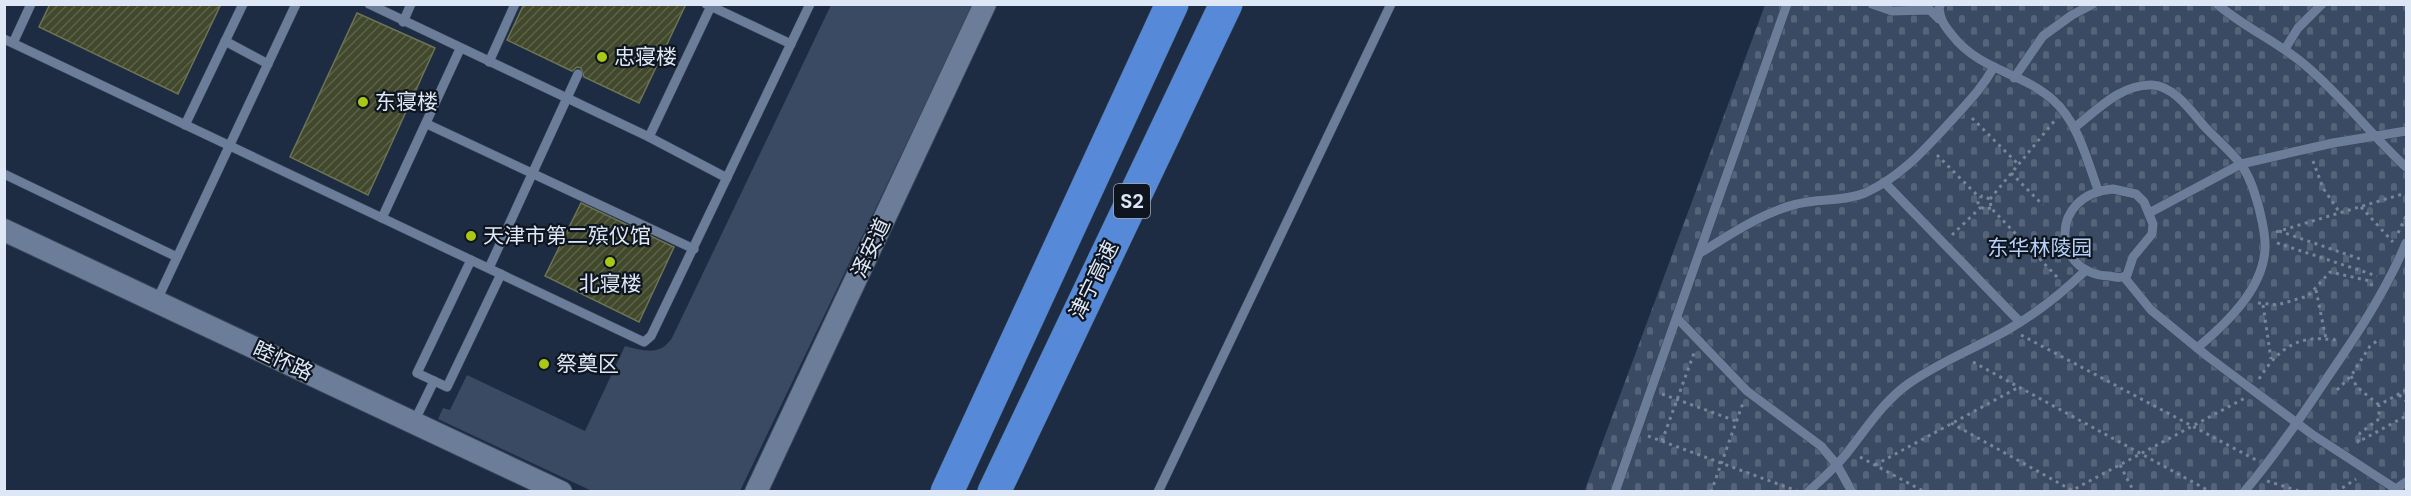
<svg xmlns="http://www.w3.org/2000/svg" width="2411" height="496" viewBox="0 0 2411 496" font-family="'DM Sans','Noto Sans SC',sans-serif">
<defs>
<pattern id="cemetery-stones" width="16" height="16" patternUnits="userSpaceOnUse" patternTransform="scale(1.5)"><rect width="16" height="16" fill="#394a62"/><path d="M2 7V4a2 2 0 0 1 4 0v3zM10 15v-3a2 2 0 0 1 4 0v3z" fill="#556479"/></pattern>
<pattern id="building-hatch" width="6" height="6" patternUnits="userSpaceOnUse" patternTransform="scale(1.5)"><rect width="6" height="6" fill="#41482b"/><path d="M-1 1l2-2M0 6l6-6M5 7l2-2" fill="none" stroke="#5c624a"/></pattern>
</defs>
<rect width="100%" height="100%" fill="#1d2c43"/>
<path fill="#394a62" d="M831,5H973L740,491H592L438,419L443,408L450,410L467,375L585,431L625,346C644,351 660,356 672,338Z"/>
<polygon fill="url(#cemetery-stones)" points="1765,5 2406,5 2406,491 1584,492"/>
<g fill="url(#building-hatch)" stroke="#6c7455" stroke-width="1.5">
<polygon points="50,4 221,4 178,94 39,27"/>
<polygon points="524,4 686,4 639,103 584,77 581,68 577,67 572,71 507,40"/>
<polygon points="357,13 435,48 368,195 290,157"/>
<polygon points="581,203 674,247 639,322 545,276"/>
</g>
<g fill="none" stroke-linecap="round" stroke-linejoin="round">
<g stroke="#3a475a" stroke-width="10">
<g id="service">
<polyline points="369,4 649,137 727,178"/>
<polyline points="706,4 791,44"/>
<polyline points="1872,4 1892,11 1930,10 1939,19"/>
<path d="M1941,4L1939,7C1940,20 1944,25 1952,35C1980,71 2022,72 2053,100C2078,122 2087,160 2098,190"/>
<path d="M2217,4C2245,28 2278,42 2305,65C2342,96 2371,135 2406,167"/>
<polyline points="403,22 411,4"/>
<polyline points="4,39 644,342 651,336 810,4"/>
<polyline points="225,41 268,64"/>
<polyline points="13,43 31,4"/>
<polyline points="2285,49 2298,28 2322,4"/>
<polyline points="489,62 515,4"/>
<polyline points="2014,78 2043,36 2072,15 2093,4"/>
<polyline points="427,124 694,249"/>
<polyline points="185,125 243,4"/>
<path d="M2074,128C2097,110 2121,84 2152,85C2174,86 2191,111 2204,126C2215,138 2234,154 2242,166C2251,179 2255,194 2259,208C2262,221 2266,235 2265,249C2263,289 2226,324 2197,348"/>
<polyline points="649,137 712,4"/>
<polyline points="4,174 177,257"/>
<polyline points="1884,182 2020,322"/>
<path d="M2113,189L2136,194L2144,202L2153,224L2152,234L2133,257L2127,275C2121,279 2116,277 2109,276C2051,274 2048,194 2113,189Z"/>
<polyline points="2149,213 2241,164 2333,143 2406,131"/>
<polyline points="382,218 460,49"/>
<path d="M1700,253C1730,235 1763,212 1797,204C1820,198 1843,202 1865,193C1901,177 1925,149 1951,121C1969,101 1980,91 1994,67"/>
<polyline points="471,260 417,373 447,387 501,274"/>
<polyline points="489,268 578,74"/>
<polyline points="2124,277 2151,310 2207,356 2313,435 2396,489"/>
<polyline points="157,300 296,4"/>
<polyline points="1677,318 1747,391 1821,446 1837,465 1852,492"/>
<polyline points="414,422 434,381"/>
<polyline points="2396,489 2406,482"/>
<polyline points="1158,492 1391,4"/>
<polyline points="1615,492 1787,4"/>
<path d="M1808,492C1822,479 1836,467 1847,453C1866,429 1883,402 1908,384C1939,362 1976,348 2009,329C2037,313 2062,293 2085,271"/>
<path d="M2244,492C2274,457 2300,419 2325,381C2356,336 2385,293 2406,243"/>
</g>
</g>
<g stroke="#3a475a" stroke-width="24">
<g id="tertiary">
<polyline points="4,230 561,492"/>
<polyline points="756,492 985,4"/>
</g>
</g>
<g stroke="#3a475a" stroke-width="34">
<g id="motorway">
<polyline points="947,492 1172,4"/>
<polyline points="994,492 1226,4"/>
</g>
</g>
<g stroke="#788498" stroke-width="3" stroke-dasharray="3 4.5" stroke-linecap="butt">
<polyline points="1972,118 2018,164"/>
<polyline points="1937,155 1980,198"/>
<polyline points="2313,161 2323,188 2340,213"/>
<polyline points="2011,173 2043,205"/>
<polyline points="1990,199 2056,119"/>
<polyline points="2361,207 2393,242"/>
<polyline points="1991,208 1984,209 1978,205 1978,200 1982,196 1990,199 1991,208 2058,278"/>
<polyline points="2279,231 2360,259"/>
<polyline points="2276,232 2406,193"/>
<polyline points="2398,233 2406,216"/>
<polyline points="1952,235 1981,207"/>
<polyline points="2277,243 2377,276"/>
<polyline points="2316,290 2326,339"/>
<polyline points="2258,303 2277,305 2308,296 2330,272 2370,281 2372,286"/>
<polyline points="2263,305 2271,359"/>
<polyline points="2021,335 2256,460"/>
<polyline points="1973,362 2211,492"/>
<polyline points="2351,376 2357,387 2379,405"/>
<path d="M2259,379C2278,348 2299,334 2334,340L2339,336"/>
<polyline points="2337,390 2351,376 2370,346 2377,341"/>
<polyline points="2406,390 2379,405 2379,419 2360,433 2358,442 2406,416"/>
<polyline points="1662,394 1736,421"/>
<polyline points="2399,395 2406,401"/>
<polyline points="1951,423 2075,492"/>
<polyline points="1648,436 1797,491"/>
<polyline points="1662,441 1694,353"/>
<polyline points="1860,457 1925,492"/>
<polyline points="1875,465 2019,387"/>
<polyline points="2120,465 2134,492"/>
<polyline points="2267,481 2302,492"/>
<polyline points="1711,492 1743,403"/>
<polyline points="2069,492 2245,398"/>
<polyline points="2336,492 2356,479"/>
</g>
<use href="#service" stroke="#6b7d98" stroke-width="9"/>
<use href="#tertiary" stroke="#6b7d98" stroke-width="22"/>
<use href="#motorway" stroke="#568ad8" stroke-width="33"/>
</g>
<g fill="#aac718" stroke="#0e151f" stroke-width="2">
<circle cx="602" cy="57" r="6"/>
<circle cx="363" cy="102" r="6"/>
<circle cx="471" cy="236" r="6"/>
<circle cx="610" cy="262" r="6"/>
<circle cx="544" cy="364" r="6"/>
</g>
<g text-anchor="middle" stroke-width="4.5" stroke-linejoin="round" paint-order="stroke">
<rect fill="#0e151f" stroke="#9fa8b6" stroke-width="1.5" x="1114" y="184" width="36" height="34" rx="4.5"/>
<g font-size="20" font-weight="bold" fill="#dde7f6">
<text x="1132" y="208">S2</text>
</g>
<g font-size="21" fill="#dde7f6" stroke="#0e151f" text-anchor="start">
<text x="614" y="64">忠寝楼</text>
<text x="375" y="109">东寝楼</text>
<text x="483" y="243">天津市第二殡仪馆</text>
<text x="610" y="291" text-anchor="middle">北寝楼</text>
<text x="556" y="371">祭奠区</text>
</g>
<g font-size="21" fill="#dde7f6" stroke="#0e151f">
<text transform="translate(871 248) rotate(-65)" y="7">泽安道</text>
<text transform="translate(1094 280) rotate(-64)" y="7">津宁高速</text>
<text transform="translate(283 361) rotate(25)" y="7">睦怀路</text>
</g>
<g font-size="21" fill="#b6d0f7" stroke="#0e151f">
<text x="2040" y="255">东华林陵园</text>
</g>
</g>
<rect width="2411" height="496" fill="none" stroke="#dde7f6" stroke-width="12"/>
</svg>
